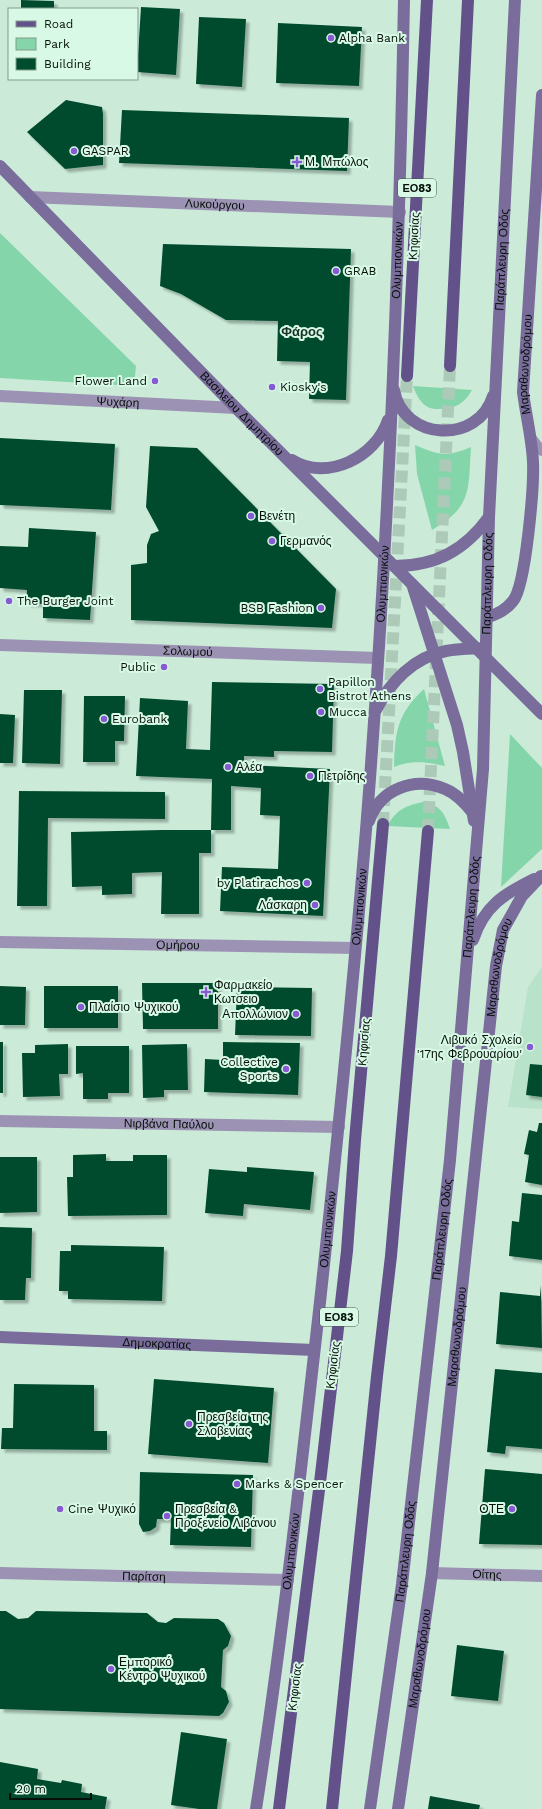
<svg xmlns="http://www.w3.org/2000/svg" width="542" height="1809" viewBox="0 0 542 1809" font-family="'Work Sans',sans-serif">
<defs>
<filter id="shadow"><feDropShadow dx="3.5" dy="3.5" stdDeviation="1" flood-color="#0004"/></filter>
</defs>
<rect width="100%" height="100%" fill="#cbebd8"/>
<polygon fill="#b9e2ca" points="542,967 542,1109 508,1107 528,987"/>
<g fill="#84d6aa">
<polygon points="0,233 136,366 134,386 0,378"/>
<path d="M413,386L472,390C465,403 455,409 439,409C437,409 432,409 430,408C421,405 416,394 413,386Z"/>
<path d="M415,445C439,455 445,458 471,447C468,490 473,506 432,530L417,474Z"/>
<path d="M424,689L445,766C425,762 412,760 394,767C395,732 397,714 424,689Z"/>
<polygon points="510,734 542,768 542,849 501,887"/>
<path d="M423,802C441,806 444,812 450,829L387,826C397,809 405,806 423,802Z"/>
</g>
<g fill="#004c2f" filter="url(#shadow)">
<polygon points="21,0 54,1 54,9 21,9"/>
<polygon points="141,7 180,9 176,75 137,72"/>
<polygon points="199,17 246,19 242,87 196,84"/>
<polygon points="278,23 362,27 359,86 276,83"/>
<polygon points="66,100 102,107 103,114 103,165 65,169 27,132"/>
<polygon points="122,110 349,118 347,171 119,163"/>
<polygon points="163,244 351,249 346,400 309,399 310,362 277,361 278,321 226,320 181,294 160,286"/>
<polygon points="0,438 115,444 111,510 0,505"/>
<polygon points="150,446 197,448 336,589 332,628 131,620 131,565 147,563 147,545 151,534 159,531 146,507"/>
<polygon points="29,528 96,532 90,620 43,618 43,604 26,603 27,590 0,588 0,546 28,547"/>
<polygon points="212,682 334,684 332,752 274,751 274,757 244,756 244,765 330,769 323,916 220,911 222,867 278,869 280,816 260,815 261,788 231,786 231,830 211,830 212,779 136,776 140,698 188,701 186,749 210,750"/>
<polygon points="24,690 62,690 60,764 22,763"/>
<polygon points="84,696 125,696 124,741 115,741 115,762 83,762"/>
<polygon points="0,714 15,715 13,763 0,763"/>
<polygon points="19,791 165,792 165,819 48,818 47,906 17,906"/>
<polygon points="162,830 211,830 211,853 199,853 199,914 161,914 162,872 132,873 132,894 102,895 102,886 72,887 71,832"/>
<polygon points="142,983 218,983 218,1029 143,1029"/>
<polygon points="0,986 26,987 25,1025 0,1025"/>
<rect x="44" y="986" width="74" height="42"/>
<polygon points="237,987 312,988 311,1036 235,1035"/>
<rect x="0" y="1042" width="3" height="51"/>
<polygon points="223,1042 300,1043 298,1095 204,1092 205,1059 223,1060"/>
<polygon points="68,1044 68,1074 59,1074 60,1096 23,1097 22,1053 35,1053 35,1045"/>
<polygon points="187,1044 188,1090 164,1090 164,1097 143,1098 142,1045"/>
<polygon points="76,1046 129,1046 129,1093 108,1093 108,1099 83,1099 83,1073 76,1074"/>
<polygon points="530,1064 542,1065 542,1097 526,1095"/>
<polygon points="539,1123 542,1123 542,1185 525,1182 529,1155 524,1154 529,1130 537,1132"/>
<polygon points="106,1154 106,1161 133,1161 133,1155 167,1155 167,1215 68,1216 67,1177 73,1177 73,1155"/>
<polygon points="0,1157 37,1157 37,1212 0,1213"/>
<polygon points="247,1167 314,1172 310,1210 244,1204 243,1216 205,1213 209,1169 247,1172"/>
<polygon points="522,1193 542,1195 542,1260 509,1256 512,1221 519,1222"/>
<polygon points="0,1227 32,1228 31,1278 26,1278 25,1300 0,1300"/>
<polygon points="71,1245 164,1247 162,1301 68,1299 68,1291 59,1291 60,1251 71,1251"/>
<polygon points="541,1285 542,1348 496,1344 500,1292 540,1296"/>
<polygon points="495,1369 542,1373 542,1449 506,1446 505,1454 487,1452"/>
<polygon points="154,1379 274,1388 268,1463 148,1454"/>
<polygon points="14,1384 94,1385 94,1431 107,1431 107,1450 1,1449 2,1428 13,1428"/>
<polygon points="485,1469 542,1474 542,1545 479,1544"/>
<polygon points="140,1472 253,1475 251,1547 170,1545 171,1519 157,1519 156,1527 150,1531 143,1532 139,1524"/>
<polygon points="0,1611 6,1611 18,1619 28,1618 36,1611 147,1613 158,1622 166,1623 174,1618 218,1619 224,1623 231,1636 228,1646 223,1650 221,1687 226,1691 229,1702 223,1713 219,1716 0,1709"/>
<polygon points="457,1645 504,1651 498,1701 451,1696"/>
<polygon points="181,1732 227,1739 217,1809 199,1809 171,1805"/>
<polygon points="0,1762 38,1769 37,1779 61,1783 62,1780 82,1784 81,1792 107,1797 105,1809 0,1809"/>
<polygon points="430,1796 480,1805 479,1809 428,1809"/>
</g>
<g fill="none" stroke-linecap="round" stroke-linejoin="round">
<g stroke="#adcab9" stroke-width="12" stroke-dasharray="12 6" stroke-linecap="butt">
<polyline points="383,824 407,376"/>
<polyline points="428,831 450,366"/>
</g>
<g stroke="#9c93b4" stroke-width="12">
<path id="s1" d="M30,197L400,212"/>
<path id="s2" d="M0,396L236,408"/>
<polyline points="531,439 538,448 542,450"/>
<path id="s3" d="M0,645L377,658"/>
<path id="s4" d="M0,942L355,948"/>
<path id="s5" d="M0,1121L339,1127"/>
<path id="s6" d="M0,1573L288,1580"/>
<path id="s7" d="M432,1573L542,1576"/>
</g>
<g stroke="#7a6d9c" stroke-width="12">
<path id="s8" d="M0,166L236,408L542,714"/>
<path d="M394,390C403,441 478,445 493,396"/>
<path d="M292,460C327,482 376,457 388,420"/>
<path d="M395,566C436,566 465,550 489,517"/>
<polyline points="412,584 457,725 463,752 474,821"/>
<path id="s9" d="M488,617C498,614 506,610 513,601C526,585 534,486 533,462C532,439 526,416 523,392L542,95"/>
<path d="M376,710C390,682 414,657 446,651C456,649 467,649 477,648"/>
<path d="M369,821C380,789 414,776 445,789C457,794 465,803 473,813"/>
<path d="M473,940C484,906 504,894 534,879"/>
<path id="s10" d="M0,1337L314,1350"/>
<path id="s11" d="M256,1809C282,1641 301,1471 320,1302C337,1145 353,987 366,830C388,554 399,277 404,0"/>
<path id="s12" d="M370,1809L402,1584L450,1160L483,769L489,517L515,0"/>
<path id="s13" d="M398,1809L432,1573L496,966L503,930L522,896L541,876"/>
</g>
<g stroke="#63528a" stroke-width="12">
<polyline points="450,366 468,0"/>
<polyline points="407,376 427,0"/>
<polyline points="279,1809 321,1474 347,1251 355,1140 383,824"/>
<polyline points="332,1809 377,1376 391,1256 428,831"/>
</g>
</g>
<g fill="#865ad3" stroke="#d8f9e5" stroke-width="1.5">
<circle cx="331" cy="38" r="4"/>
<circle cx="74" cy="151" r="4"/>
<path d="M295 156h4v4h4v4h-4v4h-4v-4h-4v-4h4z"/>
<circle cx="336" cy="271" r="4"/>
<circle cx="155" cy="381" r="4"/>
<circle cx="272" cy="387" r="4"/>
<circle cx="251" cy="516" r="4"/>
<circle cx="272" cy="541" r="4"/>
<circle cx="9" cy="601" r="4"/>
<circle cx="321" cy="608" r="4"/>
<circle cx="164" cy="667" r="4"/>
<circle cx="320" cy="689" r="4"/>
<circle cx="321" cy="712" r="4"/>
<circle cx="104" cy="719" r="4"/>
<circle cx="228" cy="767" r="4"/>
<circle cx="310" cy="776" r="4"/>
<circle cx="307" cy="883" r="4"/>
<circle cx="315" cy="905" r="4"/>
<path d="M204 986h4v4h4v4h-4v4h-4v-4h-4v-4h4z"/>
<circle cx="81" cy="1007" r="4"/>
<circle cx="296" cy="1014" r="4"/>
<circle cx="530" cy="1047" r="4"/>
<circle cx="286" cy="1069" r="4"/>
<circle cx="189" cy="1424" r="4"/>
<circle cx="237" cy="1484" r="4"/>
<circle cx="60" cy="1509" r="4"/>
<circle cx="512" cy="1509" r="4"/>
<circle cx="167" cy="1516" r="4"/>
<circle cx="111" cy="1669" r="4"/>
</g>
<g text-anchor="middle" stroke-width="4" stroke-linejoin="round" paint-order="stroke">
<g fill="#d8f9e5" stroke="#45564c" stroke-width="1">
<rect x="398" y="179" width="38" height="18" rx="3"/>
<rect x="320" y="1308" width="38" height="18" rx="3"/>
</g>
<g font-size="11" font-weight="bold" fill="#06100a">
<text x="417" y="192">ΕΟ83</text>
<text x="339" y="1321">ΕΟ83</text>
</g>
<g font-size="12" fill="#06100a" stroke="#d8f9e5" text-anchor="start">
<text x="339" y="42">Alpha Bank</text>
<text x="82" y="155">GASPAR</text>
<text x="305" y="166">Μ. Μπώλος</text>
<text x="344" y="275">GRAB</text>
<text x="147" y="385" text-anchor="end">Flower Land</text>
<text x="280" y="391">Kiosky's</text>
<text x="259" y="520">Βενέτη</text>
<text x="280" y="545">Γερμανός</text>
<text x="17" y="605">The Burger Joint</text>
<text x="313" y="612" text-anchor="end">BSB Fashion</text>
<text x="156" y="671" text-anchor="end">Public</text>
<text x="328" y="686">Papillon<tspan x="328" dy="14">Bistrot Athens</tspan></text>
<text x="329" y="716">Mucca</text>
<text x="112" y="723">Eurobank</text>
<text x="236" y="771">Αλέα</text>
<text x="318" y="780">Πετρίδης</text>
<text x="299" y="887" text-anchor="end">by Platirachos</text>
<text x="307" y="909" text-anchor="end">Λάσκαρη</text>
<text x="214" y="989">Φαρμακείο<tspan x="214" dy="14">Κωτσειο</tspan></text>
<text x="89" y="1011">Πλαίσιο Ψυχικού</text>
<text x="288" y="1018" text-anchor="end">Απολλώνιον</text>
<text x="522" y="1044" text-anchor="end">Λιβυκό Σχολείο<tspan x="522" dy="14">'17ης Φεβρουαρίου'</tspan></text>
<text x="278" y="1066" text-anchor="end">Collective<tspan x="278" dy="14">Sports</tspan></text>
<text x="197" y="1421">Πρεσβεία της<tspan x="197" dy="14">Σλοβενίας</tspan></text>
<text x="245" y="1488">Marks &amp; Spencer</text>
<text x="68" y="1513">Cine Ψυχικό</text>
<text x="175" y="1513">Πρεσβεία &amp;<tspan x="175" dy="14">Προξενείο Λιβάνου</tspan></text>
<text x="504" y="1513" text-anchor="end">ΟΤΕ</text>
<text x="119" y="1666">Εμπορικό<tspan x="119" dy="14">Κέντρο Ψυχικού</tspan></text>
</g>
<g font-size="12" fill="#06100a" stroke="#d8f9e5">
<text dy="4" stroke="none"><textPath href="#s1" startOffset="185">Λυκούργου</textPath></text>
<text transform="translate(414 236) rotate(-87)" y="4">Κηφισίας</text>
<text dy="4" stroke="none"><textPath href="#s11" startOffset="1556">Ολυμπιονικών</textPath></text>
<text dy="4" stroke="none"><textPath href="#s12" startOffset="1556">Παράπλευρη Οδός</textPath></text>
<text dy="4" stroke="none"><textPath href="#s9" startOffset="270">Μαραθωνοδρόμου</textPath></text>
<text dy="4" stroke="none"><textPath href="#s2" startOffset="118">Ψυχάρη</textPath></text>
<text dy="4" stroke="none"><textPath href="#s8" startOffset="346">Βασιλείου Δημητρίου</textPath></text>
<text dy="4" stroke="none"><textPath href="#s12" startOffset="1232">Παράπλευρη Οδός</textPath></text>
<text dy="4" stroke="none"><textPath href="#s11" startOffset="1232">Ολυμπιονικών</textPath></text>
<text dy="4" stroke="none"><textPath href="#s3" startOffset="188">Σολωμού</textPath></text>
<text dy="4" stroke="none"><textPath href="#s11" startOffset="908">Ολυμπιονικών</textPath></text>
<text dy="4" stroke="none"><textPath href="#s12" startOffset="908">Παράπλευρη Οδός</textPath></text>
<text dy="4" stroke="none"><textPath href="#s4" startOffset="178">Ομήρου</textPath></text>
<text dy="4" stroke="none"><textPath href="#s13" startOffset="848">Μαραθωνοδρόμου</textPath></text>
<text transform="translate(364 1042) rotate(-85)" y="4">Κηφισίας</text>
<text dy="4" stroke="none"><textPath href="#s5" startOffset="169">Νιρβάνα Παύλου</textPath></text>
<text dy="4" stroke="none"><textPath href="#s11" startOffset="584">Ολυμπιονικών</textPath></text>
<text dy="4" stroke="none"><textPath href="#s12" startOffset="584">Παράπλευρη Οδός</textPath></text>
<text dy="4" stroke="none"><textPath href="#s13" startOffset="476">Μαραθωνοδρόμου</textPath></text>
<text dy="4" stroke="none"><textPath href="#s10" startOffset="157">Δημοκρατίας</textPath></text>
<text transform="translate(333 1365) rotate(-83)" y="4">Κηφισίας</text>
<text dy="4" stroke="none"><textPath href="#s11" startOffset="260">Ολυμπιονικών</textPath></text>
<text dy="4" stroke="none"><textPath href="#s12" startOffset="260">Παράπλευρη Οδός</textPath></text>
<text dy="4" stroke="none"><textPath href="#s7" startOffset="55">Οίτης</textPath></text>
<text dy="4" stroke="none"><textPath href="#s6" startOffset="144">Παρίτση</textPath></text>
<text dy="4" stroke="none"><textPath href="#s13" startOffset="152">Μαραθωνοδρόμου</textPath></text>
<text transform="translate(295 1687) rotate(-83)" y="4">Κηφισίας</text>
</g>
<g font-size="13" font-weight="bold" fill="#173325" stroke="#d8f9e5">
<text x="302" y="336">Φάρος</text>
</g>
</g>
<rect x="8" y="8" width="130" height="72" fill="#d8f9e5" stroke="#849c8d"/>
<rect x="16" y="21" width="20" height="6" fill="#63528a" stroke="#849c8d"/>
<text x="44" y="28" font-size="12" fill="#06100a">Road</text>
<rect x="16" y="38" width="20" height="12" fill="#84d6aa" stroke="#849c8d"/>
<text x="44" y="48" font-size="12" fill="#06100a">Park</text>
<rect x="16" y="58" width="20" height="12" fill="#004c2f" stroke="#849c8d"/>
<text x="44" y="68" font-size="12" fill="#06100a">Building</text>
<path d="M10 1793v6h81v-6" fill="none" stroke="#06100a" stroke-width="2"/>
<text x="16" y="1793" font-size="12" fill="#06100a" stroke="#d8f9e5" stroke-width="3" paint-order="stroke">20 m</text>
</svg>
